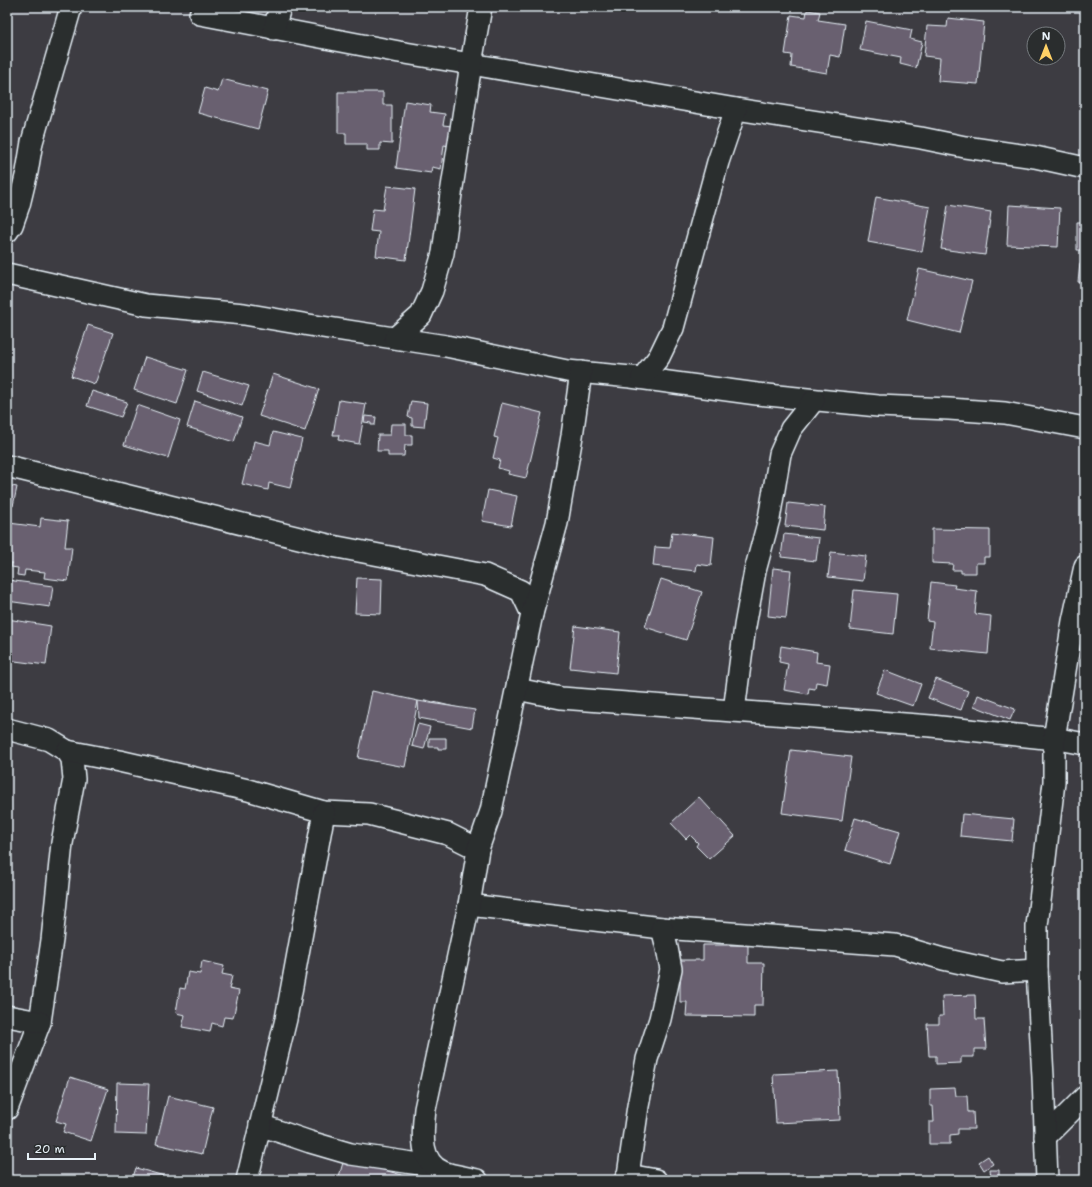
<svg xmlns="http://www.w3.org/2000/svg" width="1092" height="1187" viewBox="0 0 1092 1187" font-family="'Shantell Sans',sans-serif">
<rect width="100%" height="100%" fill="#3d3c42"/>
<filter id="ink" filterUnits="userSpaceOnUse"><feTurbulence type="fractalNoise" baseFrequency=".025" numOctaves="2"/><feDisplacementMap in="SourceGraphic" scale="8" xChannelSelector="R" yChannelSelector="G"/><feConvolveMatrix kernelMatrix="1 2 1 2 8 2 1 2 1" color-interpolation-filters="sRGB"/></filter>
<g filter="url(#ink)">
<g fill="#696070" stroke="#e8f1f8">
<polygon points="807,10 820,12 818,20 845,24 840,57 830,55 827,73 791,67 792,55 785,54 791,15 806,17"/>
<polygon points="948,18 984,22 978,84 938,81 940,58 924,56 927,26 947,27"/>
<polygon points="866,21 912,30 910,39 922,42 916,68 900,64 901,58 860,50"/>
<polygon points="222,79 268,91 258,129 198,113 205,88 218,92"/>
<polygon points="338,92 383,92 383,105 392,105 392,144 380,143 380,150 367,150 367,144 346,144 346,133 338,133"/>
<polygon points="405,101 431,105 430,112 445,114 443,125 452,126 449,146 444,145 441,169 432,167 431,173 396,168"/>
<polygon points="387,186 415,189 406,260 376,256 379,232 370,231 373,209 383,210"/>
<polygon points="876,197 930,207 922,252 868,242"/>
<polygon points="948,205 991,212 985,255 941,249"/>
<polygon points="1009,205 1060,208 1058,247 1007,245"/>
<polygon points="1083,210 1085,210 1085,250 1077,250 1077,222 1083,222"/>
<polygon points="1080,263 1085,264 1085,283 1078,282"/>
<polygon points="919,269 972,281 959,333 907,320"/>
<polygon points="88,325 113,333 95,384 71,376"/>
<polygon points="145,357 188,370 177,404 134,390"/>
<polygon points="203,372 249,386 242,406 197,391"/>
<polygon points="273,374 319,389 305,431 259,416"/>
<polygon points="92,391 127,402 121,417 87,406"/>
<polygon points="339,400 366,404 359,444 338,440 339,435 333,435"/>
<polygon points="195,401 242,417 234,442 187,427"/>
<polygon points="411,401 427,403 424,427 412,426 412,418 408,417"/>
<polygon points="502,403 542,413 526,478 508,474 509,471 498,468 500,460 493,458 498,438 494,437"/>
<polygon points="137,405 180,420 168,458 124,445"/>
<polygon points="365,416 376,417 375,425 371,425 371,423 364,422"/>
<polygon points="391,424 406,424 406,435 412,435 412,445 405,445 404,456 388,456 388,451 377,451 378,435 390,435"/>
<polygon points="273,432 302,439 290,488 269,483 268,490 242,484 248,460 250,461 254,441 270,445"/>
<polygon points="7,485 17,487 13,506 7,505"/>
<polygon points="488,490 517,496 511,526 482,521"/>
<polygon points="788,503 825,507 823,530 785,526"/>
<polygon points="41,518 68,521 65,547 72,547 68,581 44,578 45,572 25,570 24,576 17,575 18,568 11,567 12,563 7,563 7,538 9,523 40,527"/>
<polygon points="932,529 990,530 990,557 984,557 984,563 976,563 976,573 961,573 961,570 952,570 953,564 932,563"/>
<polygon points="672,532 714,537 711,566 697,564 696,571 653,566 655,547 670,548"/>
<polygon points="784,534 819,538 816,561 781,557"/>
<polygon points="831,552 866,556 863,581 828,577"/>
<polygon points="773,568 791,570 786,618 768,616"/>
<polygon points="357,578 382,579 381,614 355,613"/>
<polygon points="661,579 702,592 686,640 645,627"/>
<polygon points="7,580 53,586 50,607 7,601"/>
<polygon points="931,582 955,585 954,588 977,591 975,614 991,616 988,654 930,648 933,622 927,621"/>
<polygon points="854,590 897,594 893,634 850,629"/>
<polygon points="7,619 51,626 46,665 7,660"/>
<polygon points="575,626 620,632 616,673 570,668"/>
<polygon points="781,646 817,652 816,662 830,664 827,684 816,682 815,689 809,688 808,694 784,690 788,664 779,662"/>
<polygon points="885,670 921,684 913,706 876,693"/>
<polygon points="936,679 968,691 961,710 928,698"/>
<polygon points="372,691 418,701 405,767 358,758"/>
<polygon points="978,695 1015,709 1010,720 974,706"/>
<polygon points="425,700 463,709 459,725 422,717"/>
<polygon points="418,701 475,710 472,728 419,718"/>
<polygon points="418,724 430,727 424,749 412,746"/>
<polygon points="429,738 446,738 446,749 438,749 438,747 429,747"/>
<polygon points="791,750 851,757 842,821 782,813"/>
<polygon points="699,797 735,836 709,859 696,846 698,843 690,835 686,839 671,823"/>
<polygon points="962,814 1014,819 1012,841 960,836"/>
<polygon points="855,818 900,831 890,864 845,850"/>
<polygon points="703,945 748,945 748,963 764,963 763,1005 754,1005 754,1017 686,1016 687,1002 680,1002 680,960 703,960"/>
<polygon points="202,961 224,966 222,974 232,976 229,989 239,991 233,1018 224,1017 222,1026 212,1023 210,1032 182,1027 185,1015 176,1013 180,988 185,989 188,972 200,974"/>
<polygon points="975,995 976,1019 984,1019 986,1049 974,1049 974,1057 961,1057 961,1063 936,1064 936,1056 929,1056 927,1024 939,1024 939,1016 943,1016 942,996"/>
<polygon points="838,1071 840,1120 776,1123 773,1074"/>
<polygon points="70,1077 108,1089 91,1141 63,1132 66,1124 56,1121"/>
<polygon points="117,1083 149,1084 146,1135 116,1134"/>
<polygon points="955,1088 956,1096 967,1096 968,1112 973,1112 974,1129 958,1129 958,1134 950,1135 950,1144 929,1144 929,1122 934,1122 933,1106 930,1106 930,1089"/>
<polygon points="168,1096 213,1107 202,1154 156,1144"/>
<polygon points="988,1156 993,1164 984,1170 979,1162"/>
<polygon points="344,1159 402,1175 400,1180 338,1180"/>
<polygon points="136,1168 168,1177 167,1180 132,1180"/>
<polygon points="990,1170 999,1170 999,1177 991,1178"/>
</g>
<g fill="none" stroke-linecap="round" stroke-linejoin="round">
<g stroke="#e8f1f8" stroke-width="24">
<g id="street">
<polyline points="200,14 399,52 471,64 736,109 921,138 965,147 1035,157 1085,168"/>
<polyline points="274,29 280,7"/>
<polyline points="7,232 12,225 19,205 27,172 32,142 71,7"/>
<polyline points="7,274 146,305 244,314 309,325 446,346 567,371 631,377 757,394 878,406 949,409 1005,413 1085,428"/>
<polyline points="395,338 421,315 432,291 443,253 451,194 471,64 481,7"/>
<polyline points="642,378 659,357 673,328 718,162 736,109"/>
<polyline points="7,466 332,546 485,575 521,591 532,614"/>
<polyline points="517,689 561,698 931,726 1064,740 1085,744"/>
<polyline points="734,711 745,626 755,571 769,519 780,454 791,429 814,400"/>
<polyline points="7,729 49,740 67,751 72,759 74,779 62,843 52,940 40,1022 7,1109"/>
<polyline points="67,751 119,761 248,790 324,812 369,814 448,834 478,849"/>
<polyline points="469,905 662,928 895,945 943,959 1002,972 1037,970"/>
<polyline points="7,1016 40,1022"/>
<polyline points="260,1125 310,1142 351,1154 433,1166"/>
<polyline points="1045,1137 1085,1097"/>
<polyline points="628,1175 656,1180"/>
<polyline points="247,1180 286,1019 324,812"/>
<path d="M477,1180C466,1177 454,1176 443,1172C418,1162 423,1131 425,1109L469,905L478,849L491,811L532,614L557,523L572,436L581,372"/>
<polyline points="625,1180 628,1175 638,1106 647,1059 660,1019 671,969 667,948 662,928"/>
<polyline points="1047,1180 1043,1077 1037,970 1037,926 1054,782 1054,739 1073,621 1085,566"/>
</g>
</g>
<use href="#street" stroke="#2a2d2e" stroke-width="21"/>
</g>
</g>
<rect width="1092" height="1187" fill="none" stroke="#2a2d2e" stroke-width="24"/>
<rect x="12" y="12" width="1068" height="1163" fill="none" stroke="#e8f1f8" stroke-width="1.5" filter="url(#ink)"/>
<g transform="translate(1046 46)"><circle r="19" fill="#2a2d2e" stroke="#767b7f"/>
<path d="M0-3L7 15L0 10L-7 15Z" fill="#ffd166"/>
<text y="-6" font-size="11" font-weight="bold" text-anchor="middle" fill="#e8f1f8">N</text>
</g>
<path d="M28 1153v6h67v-6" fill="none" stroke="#e8f1f8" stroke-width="2"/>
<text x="34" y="1153" font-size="12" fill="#e8f1f8" stroke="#2a2d2e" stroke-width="3" paint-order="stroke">20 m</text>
</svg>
